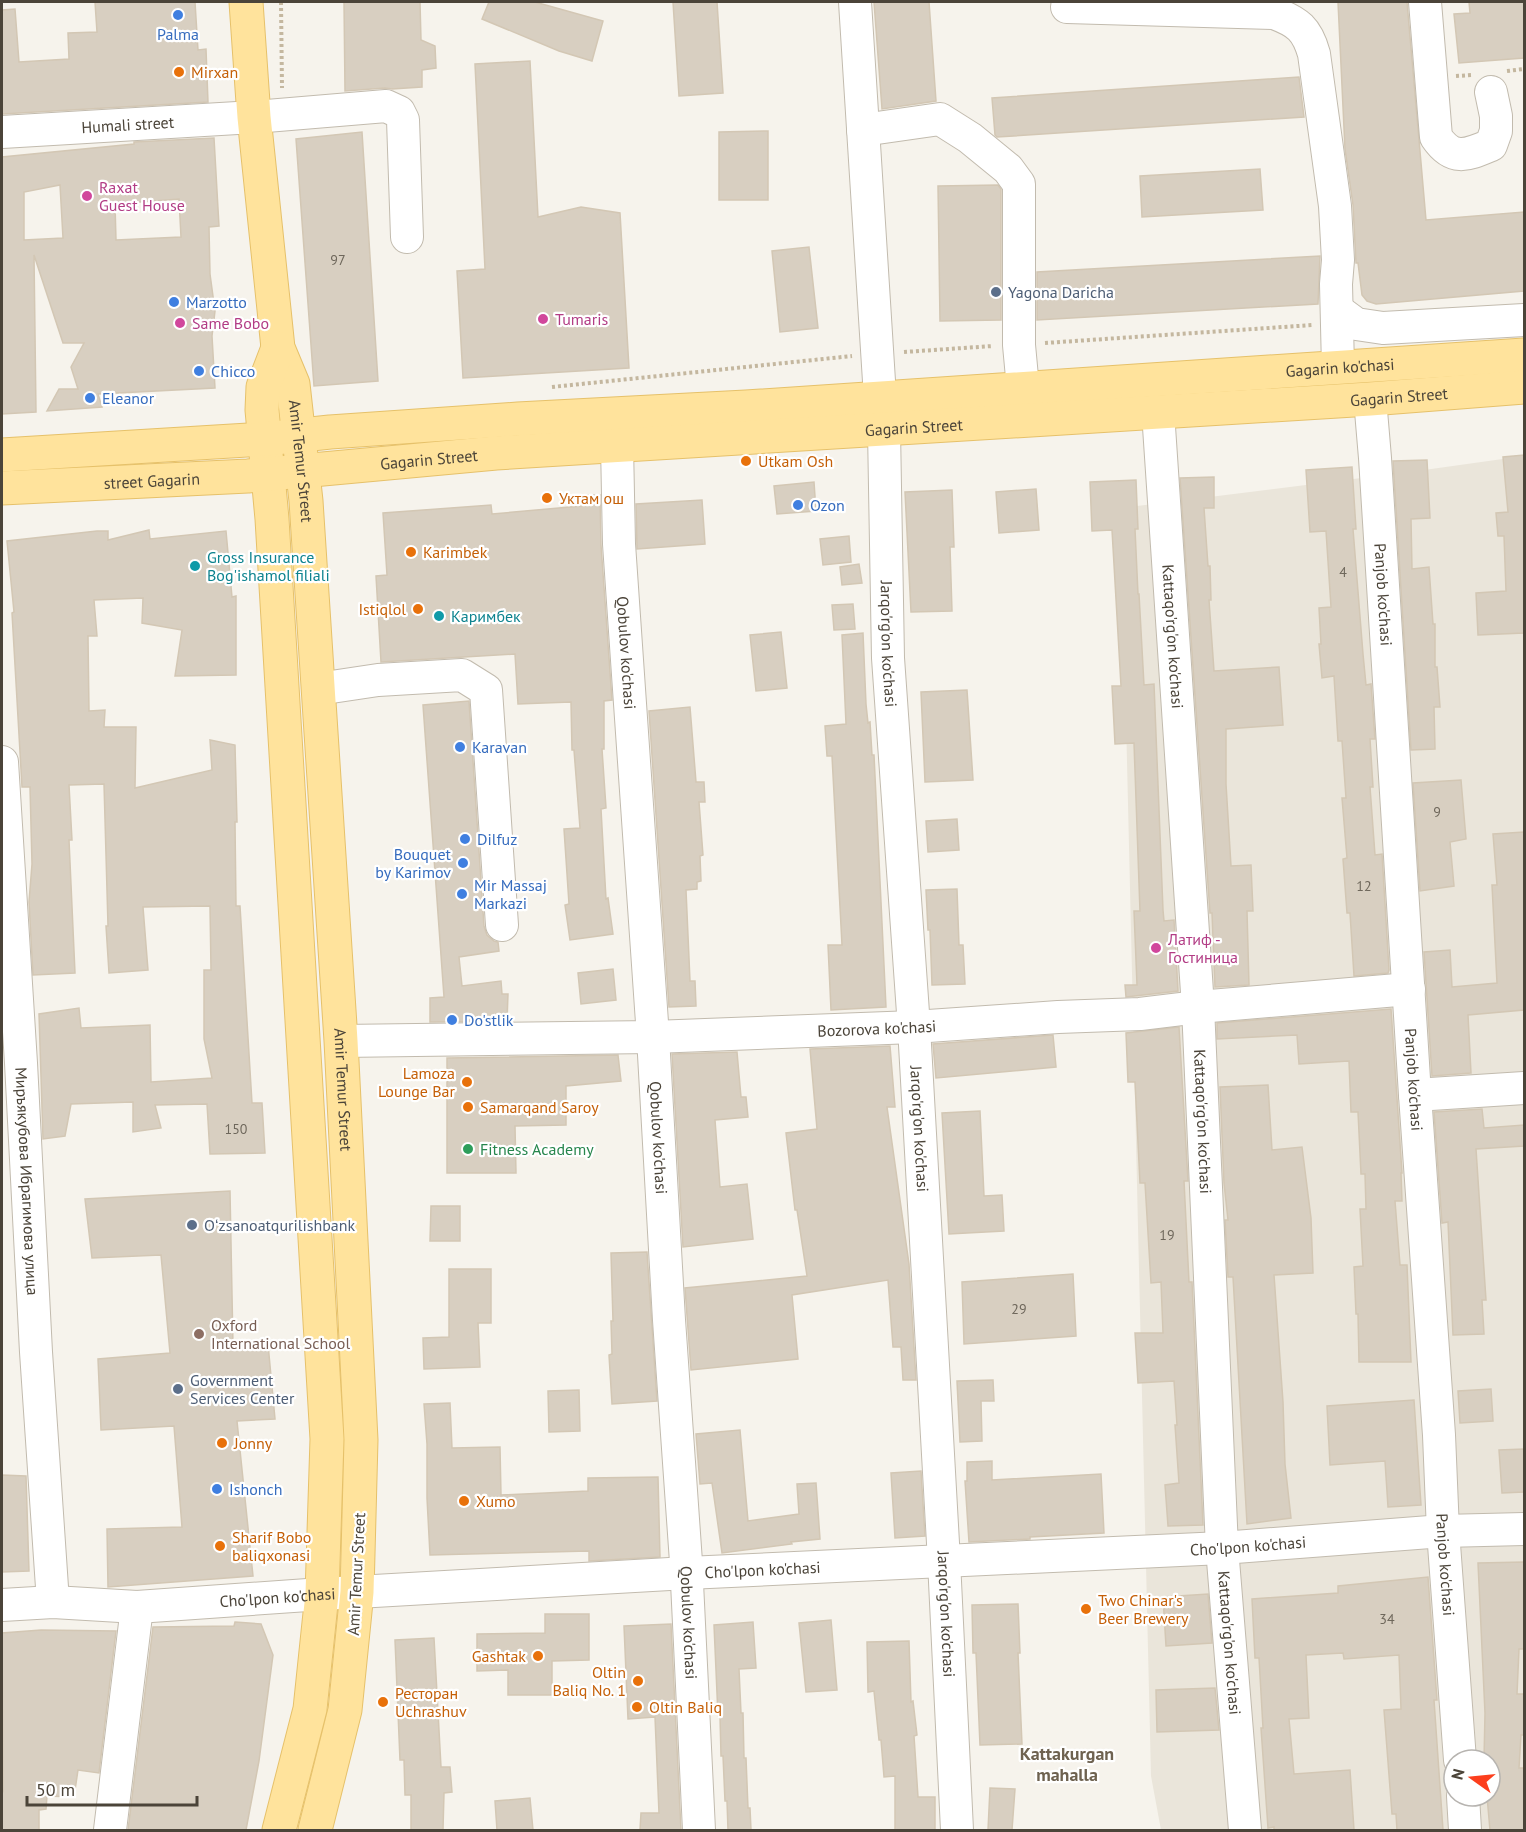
<svg xmlns="http://www.w3.org/2000/svg" width="1526" height="1832" viewBox="0 0 1526 1832" font-family="'PT Sans',sans-serif">
<rect width="100%" height="100%" fill="#f6f3ec"/>
<path fill="#eae5da" fill-rule="evenodd" d="M1524,456V1830H1161L1151,1776L1121,508L1417,471ZM1454,1760H1490V1796H1454Z"/>
<g fill="#d8cfc1" stroke="#d3c7b4" stroke-width="1.5" fill-rule="evenodd">
<polygon points="95,2 195,2 198,50 206,49 208,102 2,114 2,10 15,9 19,62 69,59 68,33 97,32"/>
<polygon points="344,2 420,2 421,40 435,46 436,68 422,70 422,87 392,89 385,88 345,91"/>
<polygon points="489,2 535,2 603,21 592,61 559,51 482,19"/>
<polygon points="673,2 717,2 723,93 679,96"/>
<polygon points="874,2 929,2 936,101 882,109"/>
<polygon points="1338,2 1407,2 1426,220 1524,212 1524,291 1376,304 1367,301 1362,295 1358,263 1356,263 1353,205 1345,149"/>
<polygon points="1469,2 1524,2 1524,58 1459,63 1454,14 1470,13"/>
<polygon points="530,61 538,217 581,207 620,213 629,368 463,378 457,271 485,269 475,64"/>
<polygon points="1299,77 1304,117 997,137 995,135 992,98"/>
<polygon points="768,131 768,200 719,200 719,132"/>
<polygon points="362,132 378,381 314,386 296,139"/>
<path d="M214,138L219,226L209,227L210,274L215,311L212,336L215,388L98,394L102,407L47,411L59,389H78L71,367L84,343H63L34,255L36,412L2,414V157L134,144V142ZM60,185L63,238L24,240V192ZM179,199L181,237L116,240L115,204Z"/>
<polygon points="1260,169 1263,210 1142,217 1140,176"/>
<polygon points="998,185 1001,189 1001,320 940,321 938,186"/>
<polygon points="809,247 818,328 780,332 772,251"/>
<polygon points="1320,256 1318,304 1037,320 1037,272"/>
<polygon points="1524,455 1524,633 1478,635 1476,593 1506,591 1504,536 1498,536 1496,513 1508,512 1503,457"/>
<polygon points="1427,460 1430,518 1411,519 1412,569 1429,567 1433,624 1435,624 1435,667 1437,667 1440,707 1434,707 1435,749 1411,750 1393,461"/>
<polygon points="1352,467 1356,529 1353,529 1363,654 1366,685 1371,684 1375,739 1370,739 1373,787 1370,787 1375,855 1382,854 1389,970 1388,973 1354,976 1350,913 1347,913 1343,859 1347,858 1342,798 1346,798 1342,741 1338,741 1334,676 1322,678 1319,644 1321,644 1319,608 1331,607 1326,531 1310,532 1306,470"/>
<polygon points="1214,477 1214,508 1204,508 1208,566 1210,566 1211,600 1209,600 1214,671 1279,667 1283,725 1226,729 1226,784 1231,866 1251,865 1253,911 1247,911 1249,985 1215,987 1212,913 1210,913 1180,478"/>
<polygon points="1136,480 1138,529 1135,529 1138,594 1139,594 1144,685 1154,684 1163,910 1164,921 1174,920 1178,991 1126,997 1125,985 1137,985 1134,911 1140,911 1134,743 1115,744 1112,686 1121,686 1112,530 1092,531 1090,482"/>
<polygon points="814,482 816,511 777,514 774,486"/>
<polygon points="1036,489 1039,530 999,533 996,492"/>
<polygon points="952,490 954,547 950,547 952,611 911,612 905,492"/>
<polygon points="584,495 600,495 601,545 612,700 604,701 604,749 602,749 606,808 601,809 606,899 608,898 613,934 570,940 565,905 569,904 564,829 580,828 574,750 572,750 571,702 518,704 515,654 381,662 376,576 387,575 383,513 491,505 492,514 581,506"/>
<polygon points="702,500 705,544 637,549 636,504"/>
<polygon points="149,530 150,539 226,531 232,597 236,596 236,675 175,676 182,630 142,623 143,598 94,600 97,636 88,636 89,711 105,710 104,727 136,727 135,788 212,770 210,740 235,745 237,822 235,822 236,906 240,906 252,1103 262,1103 265,1153 210,1154 207,1104 155,1105 161,1128 133,1132 133,1102 71,1104 65,1136 43,1139 39,1014 79,1008 81,1028 150,1025 151,1082 212,1078 204,1039 204,970 211,970 210,906 143,907 148,970 109,973 106,926 108,926 104,784 69,785 72,840 69,840 75,973 33,975 29,902 32,864 30,787 22,787 12,613 14,612 7,541 97,531 108,531 108,540"/>
<polygon points="849,536 851,562 823,565 820,539"/>
<polygon points="859,564 862,583 842,585 840,567"/>
<polygon points="853,604 855,629 834,630 832,605"/>
<polygon points="781,632 787,688 756,691 750,635"/>
<polygon points="863,633 866,704 868,723 870,722 872,755 874,755 886,1007 831,1010 828,945 842,945 832,756 827,756 825,726 846,724 842,635"/>
<polygon points="967,690 973,780 925,782 921,692"/>
<polygon points="469,701 484,926 487,935 494,941 498,942 499,951 459,957 462,986 501,981 502,994 508,994 507,1021 430,1022 430,998 444,997 423,705"/>
<polygon points="690,707 696,782 704,782 705,802 699,802 703,855 700,856 701,881 697,882 697,889 686,890 690,981 695,981 696,1006 669,1007 649,711"/>
<polygon points="1461,780 1466,839 1450,842 1454,886 1420,891 1413,783"/>
<polygon points="957,819 959,850 928,852 926,821"/>
<polygon points="1524,832 1524,1010 1468,1015 1471,1073 1432,1076 1424,952 1450,950 1452,987 1497,983 1492,885 1497,885 1493,834"/>
<polygon points="957,889 959,945 963,945 965,984 932,985 930,930 928,930 926,890"/>
<polygon points="613,969 616,1000 581,1004 578,973"/>
<polygon points="1391,1009 1402,1173 1401,1173 1402,1201 1395,1201 1400,1265 1407,1265 1411,1362 1359,1362 1358,1314 1356,1314 1354,1267 1363,1266 1360,1209 1366,1209 1365,1174 1361,1174 1358,1112 1351,1112 1349,1061 1299,1064 1297,1035 1217,1039 1217,1023"/>
<polygon points="1179,1027 1188,1181 1184,1181 1189,1282 1192,1282 1203,1525 1168,1526 1165,1485 1179,1483 1175,1425 1177,1425 1174,1381 1138,1383 1135,1333 1163,1333 1161,1282 1151,1283 1145,1183 1140,1183 1135,1082 1128,1082 1126,1033"/>
<polygon points="1053,1035 1056,1067 936,1078 933,1044"/>
<polygon points="890,1046 895,1107 887,1107 909,1264 916,1380 903,1380 901,1347 893,1347 888,1280 792,1295 798,1359 691,1370 685,1288 807,1276 797,1210 795,1210 786,1133 817,1129 810,1049"/>
<polygon points="737,1052 741,1097 746,1097 748,1117 715,1120 720,1187 747,1184 753,1239 683,1247 672,1054"/>
<polygon points="618,1055 621,1081 566,1086 566,1125 515,1126 516,1173 447,1173 447,1058"/>
<polygon points="1268,1085 1272,1150 1302,1147 1311,1218 1313,1273 1274,1275 1283,1402 1285,1464 1291,1518 1247,1524 1233,1277 1228,1277 1225,1220 1228,1220 1224,1183 1220,1087"/>
<polygon points="1482,1109 1484,1128 1524,1125 1524,1146 1476,1149 1486,1300 1482,1300 1484,1334 1453,1335 1448,1222 1442,1223 1434,1112"/>
<polygon points="980,1111 984,1196 1002,1195 1004,1231 949,1234 942,1113"/>
<polygon points="230,1191 233,1346 268,1344 275,1419 237,1421 253,1576 108,1587 107,1529 182,1527 174,1426 101,1430 98,1359 170,1353 161,1255 92,1258 85,1199"/>
<polygon points="431,1206 460,1206 460,1241 430,1241"/>
<polygon points="647,1252 657,1401 612,1404 609,1355 612,1354 611,1321 613,1321 611,1253"/>
<polygon points="449,1269 491,1269 491,1323 478,1323 480,1367 424,1369 423,1338 449,1337"/>
<polygon points="1073,1274 1076,1336 964,1344 962,1282"/>
<polygon points="993,1380 994,1401 981,1401 982,1441 960,1442 957,1381"/>
<polygon points="1491,1389 1493,1421 1460,1423 1458,1391"/>
<polygon points="579,1390 580,1431 549,1432 548,1391"/>
<polygon points="1414,1400 1421,1505 1388,1507 1385,1461 1330,1465 1327,1406"/>
<polygon points="450,1403 452,1448 500,1447 501,1495 588,1491 588,1478 658,1477 660,1557 589,1561 589,1551 430,1555 427,1498 427,1444 424,1404"/>
<polygon points="740,1430 748,1521 799,1514 797,1484 816,1483 820,1539 791,1542 792,1544 722,1553 712,1483 700,1484 696,1434"/>
<polygon points="1524,1449 1524,1492 1502,1493 1499,1450"/>
<polygon points="992,1461 992,1480 1101,1474 1104,1533 1030,1537 1030,1539 969,1542 965,1481 967,1481 967,1462"/>
<polygon points="921,1471 925,1536 895,1538 891,1473"/>
<polygon points="2,1475 26,1476 29,1571 2,1572"/>
<polygon points="1524,1562 1524,1649 1519,1649 1517,1694 1524,1694 1524,1735 1521,1735 1519,1768 1524,1768 1524,1830 1490,1830 1487,1796 1490,1796 1490,1760 1484,1760 1485,1713 1478,1563"/>
<polygon points="1428,1577 1437,1700 1434,1700 1443,1830 1397,1830 1396,1814 1392,1814 1384,1710 1401,1709 1399,1655 1344,1659 1343,1653 1306,1655 1309,1718 1289,1719 1294,1774 1350,1770 1354,1830 1274,1830 1274,1827 1268,1828 1261,1728 1263,1728 1259,1658 1255,1658 1252,1599 1338,1593 1338,1586"/>
<polygon points="1208,1594 1212,1643 1166,1646 1163,1597"/>
<polygon points="1018,1604 1020,1653 1018,1653 1022,1744 980,1745 976,1653 973,1653 972,1605"/>
<polygon points="545,1614 589,1614 589,1660 552,1661 552,1695 508,1695 508,1670 477,1671 477,1634 545,1633"/>
<polygon points="831,1620 837,1690 806,1692 799,1623"/>
<polygon points="235,1622 261,1624 273,1655 259,1761 246,1830 128,1830 153,1627 234,1626"/>
<polygon points="753,1622 756,1668 739,1669 741,1713 743,1713 744,1758 746,1758 748,1808 750,1808 751,1830 728,1830 727,1801 725,1801 723,1756 721,1756 720,1716 718,1716 714,1625"/>
<polygon points="671,1624 681,1830 640,1830 641,1813 659,1813 655,1717 628,1719 624,1626"/>
<polygon points="41,1630 116,1631 99,1773 78,1770 74,1797 47,1796 46,1809 39,1810 39,1830 2,1830 2,1790 3,1791 2,1633"/>
<polygon points="434,1638 441,1767 450,1767 452,1792 444,1793 443,1830 411,1830 411,1795 405,1795 404,1760 400,1760 395,1640"/>
<polygon points="909,1641 911,1702 913,1701 917,1735 914,1736 918,1797 935,1797 935,1830 895,1830 895,1776 884,1777 881,1740 879,1740 874,1691 868,1692 867,1642"/>
<polygon points="1215,1688 1219,1730 1157,1732 1156,1690"/>
<polygon points="990,1788 1015,1789 1012,1830 988,1830"/>
<polygon points="530,1798 533,1830 497,1830 495,1801"/>
</g>
<g fill="none" stroke-linecap="round" stroke-linejoin="round">
<g stroke="#c2bbae" stroke-width="34">
<g id="minor">
<polyline points="855,2 880,397"/>
<path d="M1425,2L1436,137C1453,162 1467,155 1491,145L1496,131V116L1491,92"/>
<path d="M1067,7L1274,13C1298,22 1307,29 1314,54L1335,206L1338,260L1336,284L1338,367"/>
<polyline points="863,130 940,119 970,138 1008,169 1019,184 1019,345 1023,388"/>
<path id="s1" d="M2,132L254,117L386,106L399,112L403,120L407,237"/>
<polyline points="1337,310 1356,324 1383,328 1524,320"/>
<path id="s2" d="M1370,399L1375,458L1415,1095L1439,1435L1443,1531L1460,1760"/>
<path id="s3" d="M1158,412L1198,1007L1222,1548L1245,1830"/>
<path id="s4" d="M884,430L888,658L914,1027L944,1561L957,1830"/>
<path id="s5" d="M617,445L619,544L653,1037L669,1320L686,1562L699,1830"/>
<polyline points="318,689 378,680 462,675 486,690 502,925"/>
<path id="s6" d="M2,762L21,1063L36,1352L53,1602"/>
<path id="s7" d="M341,1041L653,1037L914,1027L1058,1017L1140,1014L1198,1007L1409,989"/>
<polyline points="1415,1095 1524,1088"/>
<path id="s8" d="M2,1605L53,1602L137,1607L322,1594L687,1573L1222,1548L1443,1531L1524,1529"/>
<polyline points="1463,1796 1465,1830"/>
<polyline points="110,1830 137,1607"/>
</g>
</g>
<g stroke="#e6c16a" stroke-width="35">
<g id="major">
<path id="s9" d="M246,2L254,117L278,348L293,384L306,501L341,1041L361,1440L357,1592L345,1710L315,1830"/>
<polyline points="278,348 263,387 262,410 272,519 327,1439 322,1594 310,1709 279,1830"/>
<path id="s10" d="M2,455L265,439L330,432L518,419L746,407L1524,355"/>
<path id="s11" d="M2,488L248,476L496,453L1370,399L1524,387"/>
</g>
</g>
<g stroke="#c4b79f" stroke-width="4" stroke-dasharray="3 3" stroke-linecap="butt">
<polyline points="281,2 282,88"/>
<polyline points="1507,71 1524,69"/>
<polyline points="1456,76 1473,75"/>
<polyline points="1045,343 1313,325"/>
<polyline points="904,352 993,346"/>
<polyline points="552,387 852,356"/>
</g>
<use href="#minor" stroke="#fff" stroke-width="32"/>
<use href="#major" stroke="#ffe39c" stroke-width="33"/>
</g>
<g fill="#3f7fe0" stroke="#fff" stroke-width="2">
<circle cx="178" cy="15" r="6"/>
<circle cx="174" cy="302" r="6"/>
<circle cx="199" cy="371" r="6"/>
<circle cx="90" cy="398" r="6"/>
<circle cx="798" cy="505" r="6"/>
<circle cx="460" cy="747" r="6"/>
<circle cx="465" cy="839" r="6"/>
<circle cx="463" cy="863" r="6"/>
<circle cx="462" cy="894" r="6"/>
<circle cx="452" cy="1020" r="6"/>
<circle cx="217" cy="1489" r="6"/>
</g>
<g fill="#e8710a" stroke="#fff" stroke-width="2">
<circle cx="179" cy="72" r="6"/>
<circle cx="746" cy="461" r="6"/>
<circle cx="547" cy="498" r="6"/>
<circle cx="411" cy="552" r="6"/>
<circle cx="418" cy="609" r="6"/>
<circle cx="467" cy="1082" r="6"/>
<circle cx="468" cy="1107" r="6"/>
<circle cx="222" cy="1443" r="6"/>
<circle cx="464" cy="1501" r="6"/>
<circle cx="220" cy="1546" r="6"/>
<circle cx="1086" cy="1609" r="6"/>
<circle cx="538" cy="1656" r="6"/>
<circle cx="638" cy="1681" r="6"/>
<circle cx="383" cy="1702" r="6"/>
<circle cx="637" cy="1707" r="6"/>
</g>
<g fill="#d1479c" stroke="#fff" stroke-width="2">
<circle cx="87" cy="196" r="6"/>
<circle cx="543" cy="319" r="6"/>
<circle cx="180" cy="323" r="6"/>
<circle cx="1156" cy="948" r="6"/>
</g>
<g fill="#5c6f8a" stroke="#fff" stroke-width="2">
<circle cx="996" cy="292" r="6"/>
<circle cx="192" cy="1225" r="6"/>
<circle cx="178" cy="1389" r="6"/>
</g>
<g fill="#0f9aa8" stroke="#fff" stroke-width="2">
<circle cx="195" cy="566" r="6"/>
<circle cx="439" cy="616" r="6"/>
</g>
<circle fill="#2e9e5b" stroke="#fff" stroke-width="2" cx="468" cy="1149" r="6"/>
<circle fill="#8d6e63" stroke="#fff" stroke-width="2" cx="199" cy="1334" r="6"/>
<g text-anchor="middle" stroke-width="4.5" stroke-linejoin="round" paint-order="stroke">
<g font-size="14" fill="#6e675b">
<text x="338" y="265">97</text>
<text x="1343" y="577">4</text>
<text x="1437" y="817">9</text>
<text x="1364" y="891">12</text>
<text x="236" y="1134">150</text>
<text x="1167" y="1240">19</text>
<text x="1019" y="1314">29</text>
<text x="1387" y="1624">34</text>
</g>
<g font-size="16" fill="#366cbe" stroke="#fff" text-anchor="start">
<text x="178" y="40" text-anchor="middle">Palma</text>
<text x="186" y="308">Marzotto</text>
<text x="211" y="377">Chicco</text>
<text x="102" y="404">Eleanor</text>
<text x="810" y="511">Ozon</text>
<text x="472" y="753">Karavan</text>
<text x="477" y="845">Dilfuz</text>
<text x="451" y="860" text-anchor="end">Bouquet<tspan x="451" dy="18">by Karimov</tspan></text>
<text x="474" y="891">Mir Massaj<tspan x="474" dy="18">Markazi</tspan></text>
<text x="464" y="1026">Do'stlik</text>
<text x="229" y="1495">Ishonch</text>
</g>
<g font-size="16" fill="#c56008" stroke="#fff" text-anchor="start">
<text x="191" y="78">Mirxan</text>
<text x="758" y="467">Utkam Osh</text>
<text x="559" y="504">Уктам ош</text>
<text x="423" y="558">Karimbek</text>
<text x="406" y="615" text-anchor="end">Istiqlol</text>
<text x="455" y="1079" text-anchor="end">Lamoza<tspan x="455" dy="18">Lounge Bar</tspan></text>
<text x="480" y="1113">Samarqand Saroy</text>
<text x="234" y="1449">Jonny</text>
<text x="476" y="1507">Xumo</text>
<text x="232" y="1543">Sharif Bobo<tspan x="232" dy="18">baliqxonasi</tspan></text>
<text x="1098" y="1606">Two Chinar's<tspan x="1098" dy="18">Beer Brewery</tspan></text>
<text x="526" y="1662" text-anchor="end">Gashtak</text>
<text x="626" y="1678" text-anchor="end">Oltin<tspan x="626" dy="18">Baliq No. 1</tspan></text>
<text x="395" y="1699">Ресторан<tspan x="395" dy="18">Uchrashuv</tspan></text>
<text x="649" y="1713">Oltin Baliq</text>
</g>
<g font-size="16" fill="#4b4439" stroke="#fff">
<text dy="6" stroke="none"><textPath href="#s1" startOffset="126">Humali street</textPath></text>
<text dy="6" stroke="none"><textPath href="#s10" startOffset="1341">Gagarin ko'chasi</textPath></text>
<text dy="6" stroke="none"><textPath href="#s11" startOffset="1400">Gagarin Street</textPath></text>
<text dy="6" stroke="none"><textPath href="#s11" startOffset="914">Gagarin Street</textPath></text>
<text dy="6" stroke="none"><textPath href="#s11" startOffset="428">Gagarin Street</textPath></text>
<text dy="6" stroke="none"><textPath href="#s9" startOffset="464">Amir Temur Street</textPath></text>
<text dy="6" stroke="none"><textPath href="#s11" startOffset="150">street Gagarin</textPath></text>
<text dy="6" stroke="none"><textPath href="#s2" startOffset="196">Panjob ko'chasi</textPath></text>
<text dy="6" stroke="none"><textPath href="#s3" startOffset="225">Kattaqo'rg'on ko'chasi</textPath></text>
<text dy="6" stroke="none"><textPath href="#s4" startOffset="214">Jarqo'rg'on ko'chasi</textPath></text>
<text dy="6" stroke="none"><textPath href="#s5" startOffset="208">Qobulov ko'chasi</textPath></text>
<text dy="6" stroke="none"><textPath href="#s7" startOffset="536">Bozorova ko'chasi</textPath></text>
<text dy="6" stroke="none"><textPath href="#s2" startOffset="682">Panjob ko'chasi</textPath></text>
<text dy="6" stroke="none"><textPath href="#s9" startOffset="1094">Amir Temur Street</textPath></text>
<text dy="6" stroke="none"><textPath href="#s3" startOffset="711">Kattaqo'rg'on ko'chasi</textPath></text>
<text dy="6" stroke="none"><textPath href="#s4" startOffset="700">Jarqo'rg'on ko'chasi</textPath></text>
<text dy="6" stroke="none"><textPath href="#s5" startOffset="694">Qobulov ko'chasi</textPath></text>
<text dy="6" stroke="none"><textPath href="#s6" startOffset="420">Миръякубова Ибрагимова улица</textPath></text>
<text dy="6" stroke="none"><textPath href="#s8" startOffset="1248">Cho'lpon ko'chasi</textPath></text>
<text dy="6" stroke="none"><textPath href="#s2" startOffset="1168">Panjob ko'chasi</textPath></text>
<text dy="6" stroke="none"><textPath href="#s8" startOffset="762">Cho'lpon ko'chasi</textPath></text>
<text transform="translate(356 1574) rotate(-87)" y="6">Amir Temur Street</text>
<text dy="6" stroke="none"><textPath href="#s8" startOffset="276">Cho'lpon ko'chasi</textPath></text>
<text dy="6" stroke="none"><textPath href="#s4" startOffset="1186">Jarqo'rg'on ko'chasi</textPath></text>
<text dy="6" stroke="none"><textPath href="#s5" startOffset="1180">Qobulov ko'chasi</textPath></text>
<text dy="6" stroke="none"><textPath href="#s3" startOffset="1233">Kattaqo'rg'on ko'chasi</textPath></text>
</g>
<g font-size="16" fill="#b23c85" stroke="#fff" text-anchor="start">
<text x="99" y="193">Raxat<tspan x="99" dy="18">Guest House</tspan></text>
<text x="555" y="325">Tumaris</text>
<text x="192" y="329">Same Bobo</text>
<text x="1168" y="945">Латиф -<tspan x="1168" dy="18">Гостиница</tspan></text>
</g>
<g font-size="16" fill="#4e5e75" stroke="#fff" text-anchor="start">
<text x="1008" y="298">Yagona Daricha</text>
<text x="204" y="1231">Oʻzsanoatqurilishbank</text>
<text x="190" y="1386">Government<tspan x="190" dy="18">Services Center</tspan></text>
</g>
<g font-size="16" fill="#0d838f" stroke="#fff" text-anchor="start">
<text x="207" y="563">Gross Insurance<tspan x="207" dy="18">Bog'ishamol filiali</tspan></text>
<text x="451" y="622">Каримбек</text>
</g>
<g font-size="16" fill="#27864d" stroke="#fff" text-anchor="start">
<text x="480" y="1155">Fitness Academy</text>
</g>
<g font-size="16" fill="#785e54" stroke="#fff" text-anchor="start">
<text x="211" y="1331">Oxford<tspan x="211" dy="18">International School</tspan></text>
</g>
<g font-size="18" font-weight="bold" fill="#6e6250" stroke="#fff">
<text x="1067" y="1760">Kattakurgan<tspan x="1067" dy="21">mahalla</tspan></text>
</g>
</g>
<rect width="1526" height="1832" fill="none" stroke="#4b4439" stroke-width="6"/>
<g transform="translate(1472 1778) rotate(285)"><circle r="28" fill="#ffffff" stroke="#b7b4b0" stroke-width="1.5"/>
<path d="M0-4.5L10 22L0 15L-10 22Z" fill="#fc3f1d"/>
<text y="-9" font-size="16" font-weight="bold" text-anchor="middle" fill="#4b4439">N</text>
</g>
<path d="M27 1796v9h170v-9" fill="none" stroke="#4b4439" stroke-width="3"/>
<text x="36" y="1796" font-size="18" fill="#4b4439" stroke="#ffffff" stroke-width="4.5" paint-order="stroke">50 m</text>
</svg>
